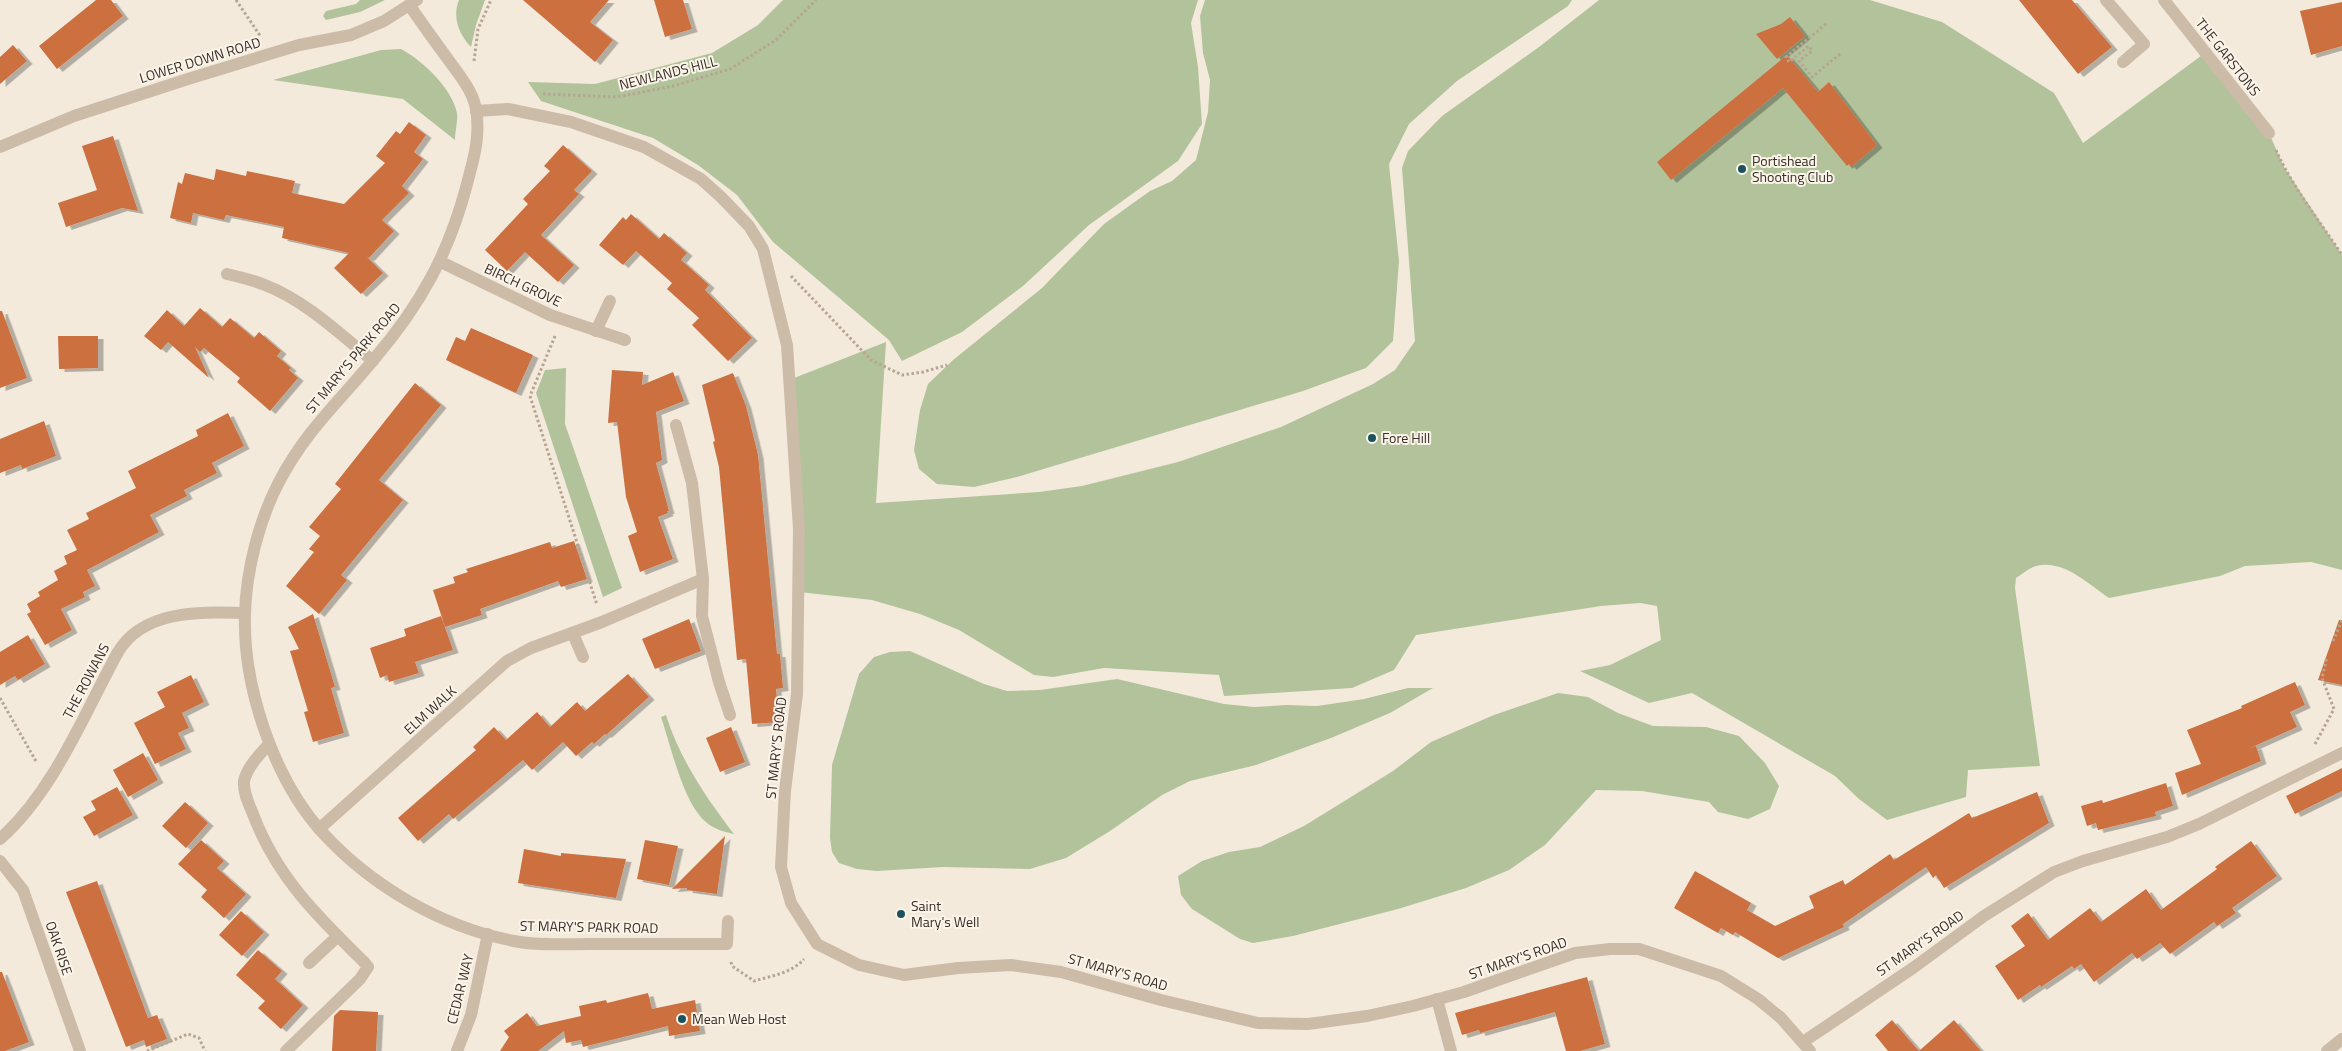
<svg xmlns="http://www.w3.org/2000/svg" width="2342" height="1051" viewBox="0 0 2342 1051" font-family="'Titillium Web',sans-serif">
<defs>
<filter id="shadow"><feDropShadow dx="5.5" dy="3" stdDeviation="0" flood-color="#0004"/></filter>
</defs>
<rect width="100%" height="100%" fill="#f3eadc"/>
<g fill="#b2c39b">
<polygon points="360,0 385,0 360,12 326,20 323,16 326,11 356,4"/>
<path d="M459,0H485L476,25L471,47C459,34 452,17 459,0Z"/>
<polygon points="783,0 1198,0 1191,23 1198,67 1202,124 1178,161 1089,225 1023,286 962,332 902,361 889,340 773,242 737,195 698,165 653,138 541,101 528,82 595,84 712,53 758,25"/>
<polygon points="1205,0 1572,0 1568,6 1457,81 1409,124 1389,164 1399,261 1393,341 1366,368 1303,391 1017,477 974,487 937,484 919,469 914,450 920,410 928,384 953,360 1042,288 1104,224 1150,191 1172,181 1196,160 1208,112 1210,80 1203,53 1200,16"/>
<path d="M1599,0H1870L1942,22L2054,93L2083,143L2205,53L2269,133L2284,167L2342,255V570L2311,562L2245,566L2220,576L2109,598C2087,583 2063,559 2036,566C2029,568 2022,574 2016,578L2015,588L2040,766L1968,770L1966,797L1887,820L1859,799L1835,776L1692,693L1649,703L1580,671L1610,665L1661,640L1657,606L1640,603L1601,606L1416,635L1394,670L1352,688L1224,696L1219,675L1104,668L1053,677L1034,675L959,630L920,614L872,600L799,592L789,380L886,342L876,503L1039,492L1082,486L1178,462L1281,427L1373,384L1395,370L1415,341L1402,168L1408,151L1442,116L1539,47Z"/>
<path d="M401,49C422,60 452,88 457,113C458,121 455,132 455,140L403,99L273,80L381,50Z"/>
<polygon points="566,368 565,424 622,588 603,597 536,393 545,370"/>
<polygon points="910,651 984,684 1007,691 1040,690 1117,679 1224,704 1254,707 1286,705 1317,706 1364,699 1408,688 1433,688 1390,713 1331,738 1256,765 1190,781 1162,795 1110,831 1066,858 1030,869 943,867 877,871 857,869 839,863 832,852 830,838 832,765 859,674 874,657 890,652"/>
<polygon points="1558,693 1588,697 1618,713 1653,726 1706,727 1739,736 1765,763 1779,786 1770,809 1748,819 1718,812 1709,802 1642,791 1596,790 1545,845 1509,870 1466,888 1398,909 1293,936 1253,943 1240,939 1192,909 1181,895 1178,876 1202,861 1229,852 1260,847 1304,826 1393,771 1431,742 1494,715"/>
<path d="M666,715C679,758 707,799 734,834C725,832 713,829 706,822C683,803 671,746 661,717Z"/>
</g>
<g fill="#cc6f41" filter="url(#shadow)">
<polygon points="96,0 111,0 123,16 57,69 39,46"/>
<polygon points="523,0 609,0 590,22 613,40 595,62"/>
<polygon points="654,0 683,0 692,29 665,37"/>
<polygon points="2019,0 2072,0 2112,47 2078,74"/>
<polygon points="2342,2 2342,46 2311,55 2300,11"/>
<polygon points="1790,17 1805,36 1777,59 1756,34 1781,24"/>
<polygon points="13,45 27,61 0,84 0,57"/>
<polygon points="1787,55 1818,92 1829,82 1877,145 1851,167 1849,164 1847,166 1783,88 1671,180 1657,162"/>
<polygon points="409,122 426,135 414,152 423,159 402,186 409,193 382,220 394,231 369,258 367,257 383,273 361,294 334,268 349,253 282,238 284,227 226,215 224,220 193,213 191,223 170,218 178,182 182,184 185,173 214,180 216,169 246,176 247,171 295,181 292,193 344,204 385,163 376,156 396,131 400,134"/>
<polygon points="113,136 138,211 122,208 66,227 58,203 97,190 82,146"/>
<polygon points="563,145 592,171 574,190 579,194 541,235 574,265 558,282 525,252 507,271 485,250 528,204 523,199 550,171 544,166"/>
<polygon points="631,214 659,239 664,233 687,253 681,260 709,285 705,290 752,338 728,361 692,325 699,318 667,289 672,283 636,251 623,265 599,245 623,217 626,220"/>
<polygon points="200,308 222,327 230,318 254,338 259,332 281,351 277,356 291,368 289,370 298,378 270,411 237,382 240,378 204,348 200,352 195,347 209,378 168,342 161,350 144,336 167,310 184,326"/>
<polygon points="0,311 2,311 27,378 0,388"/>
<polygon points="471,328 533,355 516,393 446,360 456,337 465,341"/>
<polygon points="58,336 98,336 98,368 59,369"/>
<polygon points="612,370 643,372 642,385 673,372 684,401 656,412 662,460 656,463 669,511 667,511 668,513 658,517 673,559 640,572 628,536 637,532 626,497 617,422 608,423"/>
<polygon points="733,373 746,406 758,455 777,654 780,654 783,688 776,689 779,722 752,724 746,659 737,660 719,467 713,442 715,441 702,385"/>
<polygon points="415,383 441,405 379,480 403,500 341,575 347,580 319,614 286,586 314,552 309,549 320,536 309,527 341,489 335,484"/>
<polygon points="228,413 244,446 212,463 217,473 184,490 187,496 150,515 159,532 87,570 95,586 83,592 85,597 61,609 72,630 45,645 27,614 31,612 27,604 40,596 38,592 58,580 54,571 67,564 64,556 77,550 67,530 89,519 86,513 136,488 128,471 198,436 196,430"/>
<polygon points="44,421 56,456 22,469 21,465 0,473 0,439"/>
<polygon points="574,541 587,579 561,587 558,581 480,609 482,615 445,627 433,590 455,583 453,577 468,572 466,569 550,542 552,548"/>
<polygon points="313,614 335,687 331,688 344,733 313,742 304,712 308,711 290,651 299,649 288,627"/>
<polygon points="441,616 453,650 415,662 419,673 389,682 387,675 380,678 370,648 406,636 404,629"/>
<polygon points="689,619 701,651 655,669 642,639"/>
<polygon points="2339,620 2342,620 2342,685 2318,680"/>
<polygon points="28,635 45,664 18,680 15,676 0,685 0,652"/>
<polygon points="628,674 649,697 606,735 605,734 594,744 592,742 576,756 563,742 532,770 523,760 453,819 449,814 418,841 398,818 476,750 473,747 494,727 506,740 537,712 550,727 577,702 585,711"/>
<polygon points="191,675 204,702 182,713 189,728 178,733 186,749 155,764 134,723 165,707 157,692"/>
<polygon points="2295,682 2305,705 2290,712 2297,727 2248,749 2256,746 2261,761 2182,795 2175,773 2201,764 2187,730 2242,708 2241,706"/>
<polygon points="731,727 745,762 720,772 706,738"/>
<polygon points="143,753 158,780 128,797 113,770"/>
<polygon points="2342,768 2342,791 2295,814 2286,796"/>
<polygon points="2166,783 2173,806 2155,812 2156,816 2098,830 2096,823 2087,826 2081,806 2102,800 2103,803"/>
<polygon points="117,787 133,815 94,836 83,817 96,810 91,801"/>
<polygon points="2037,792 2049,823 1944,888 1936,875 1933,878 1926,867 1843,924 1844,927 1778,958 1735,932 1733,935 1721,928 1718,933 1674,908 1695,871 1751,903 1747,910 1775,926 1814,908 1809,896 1843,880 1845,885 1890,854 1894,860 1969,813 1972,818"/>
<polygon points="185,802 208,823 186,848 162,826"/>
<polygon points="725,836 717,894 687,890 687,888 672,889"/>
<polygon points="201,840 224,861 217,868 246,894 224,918 201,897 207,890 178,864"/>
<polygon points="645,840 678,846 669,885 637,879"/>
<polygon points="2251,841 2277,876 2232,908 2236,913 2217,926 2214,922 2170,954 2160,943 2137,959 2132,953 2094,982 2081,964 2074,969 2072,966 2041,987 2040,985 2018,1000 1995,966 2025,946 2011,926 2028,913 2048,940 2090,908 2101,922 2146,889 2161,910 2217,869 2215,867"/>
<polygon points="524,849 561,856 561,853 626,859 616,898 518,883"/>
<polygon points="97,881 148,1018 157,1015 167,1039 146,1047 144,1040 126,1047 66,892"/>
<polygon points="241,911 264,932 242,956 219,935"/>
<polygon points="258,950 282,971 275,979 303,1005 281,1029 258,1008 265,1001 236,975"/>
<polygon points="0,972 2,972 29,1042 5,1051 0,1051"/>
<polygon points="1587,977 1605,1044 1580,1051 1566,1051 1555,1012 1480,1033 1479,1030 1462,1035 1455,1013"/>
<polygon points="648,993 652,1009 695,1000 700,1031 669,1036 668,1026 583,1047 581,1040 566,1043 564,1031 538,1051 500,1051 509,1037 504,1031 527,1013 537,1026 581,1016 579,1006 606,1000 607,1003"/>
<polygon points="340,1010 378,1012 376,1051 332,1051 334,1016"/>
<polygon points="1892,1020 1919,1051 1888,1051 1875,1035"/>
<polygon points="1954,1020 1981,1051 1919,1051"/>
</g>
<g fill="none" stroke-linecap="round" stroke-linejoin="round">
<g stroke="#b8a591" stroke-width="3" stroke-dasharray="2.5 2.5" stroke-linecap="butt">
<polyline points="236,0 261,37"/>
<polyline points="1826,24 1786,57 1789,62 1809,46 1812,51 1799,61 1812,77 1840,54"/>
<polyline points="474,61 478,29 491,0"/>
<polyline points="543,94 617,97 673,86 730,69 776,40 816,0"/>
<path d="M2276,150C2293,188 2319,220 2342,255"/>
<polyline points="791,276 871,360 902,375 923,372 947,365"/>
<polyline points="555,336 530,396 597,605"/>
<polyline points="2333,641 2342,620"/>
<polyline points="0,698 37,763"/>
<polyline points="2315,744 2334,709 2322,678 2327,657"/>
<path d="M731,962L732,966L754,981C771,976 792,973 804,959"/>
<polyline points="147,1051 188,1034 199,1038 205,1051"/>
</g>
<g stroke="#ccbba7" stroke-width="12">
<polyline points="2106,0 2144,44 2123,62"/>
<polyline points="1437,999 1451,1051"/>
<polyline points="286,1051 360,979 368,967 364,962"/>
</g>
<g stroke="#ccbba7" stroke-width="12">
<polyline points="2164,0 2269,133"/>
<path d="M410,6C423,25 436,43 450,62C458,73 467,84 472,96C478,109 478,124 477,137C476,153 471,168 467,184C449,253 421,304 375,358C339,402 306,430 279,482C259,520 246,571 245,615C243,686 273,777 321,831C371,886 441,927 514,941C539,946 565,944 590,944C636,944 681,944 727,944L728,921"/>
<polyline points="476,111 508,109 571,122 644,147 701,179 721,197 749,226 763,249 787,345 799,529 797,694 785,791 781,867 791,903 817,944 859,965 904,975 958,968 1011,965 1061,972 1161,1000 1258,1023 1308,1024 1367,1016 1413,1006 1464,992 1575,953 1610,949 1639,949 1721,976 1758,999 1781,1018 1810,1051"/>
<polyline points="0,147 74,116 188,79 299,45 351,35 384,21 417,0"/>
<polyline points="441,262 550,315 625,340"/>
<path d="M227,274C240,277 253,280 265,285C306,301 339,333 373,361"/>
<polyline points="596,331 610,301"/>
<polyline points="676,425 692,483 703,579 702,616 719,682 730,715"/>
<polyline points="573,634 583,657"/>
<path d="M269,744C260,754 247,767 244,781C243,793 249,804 253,814C276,876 318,917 364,962"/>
<polyline points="319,829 507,661 531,648 602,622 703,579"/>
<path d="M0,839C54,791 84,714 118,652C144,609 201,612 245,613"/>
<polyline points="0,861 23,890 80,1051"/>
<polyline points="309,963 338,936"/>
<polyline points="1803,1042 1913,968 1984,916 2054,872 2083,861 2167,837 2199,824 2342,753"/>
<polyline points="457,1051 471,1015 488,934"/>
<polyline points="2327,1051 2342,1039"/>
</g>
</g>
<g fill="#1b525c" stroke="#fbf4e9" stroke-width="2">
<circle cx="1742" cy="169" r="5"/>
<circle cx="1372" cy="438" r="5"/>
<circle cx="901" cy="914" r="5"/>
<circle cx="682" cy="1019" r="5"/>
</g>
<g text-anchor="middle" stroke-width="4" stroke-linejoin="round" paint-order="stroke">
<g font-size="14" fill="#382e28" stroke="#fbf4e9">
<text transform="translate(2228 57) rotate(52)" y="5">THE GARSTONS</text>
<text transform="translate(200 60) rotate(-17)" y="5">LOWER DOWN ROAD</text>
<text transform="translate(668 73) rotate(-14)" y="5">NEWLANDS HILL</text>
<text transform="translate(523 285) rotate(25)" y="5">BIRCH GROVE</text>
<text transform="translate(353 358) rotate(-50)" y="5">ST MARY'S PARK ROAD</text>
<text transform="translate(86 681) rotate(-62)" y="5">THE ROWANS</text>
<text transform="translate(430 710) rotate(-42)" y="5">ELM WALK</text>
<text transform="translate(776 748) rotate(-84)" y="5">ST MARY'S ROAD</text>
<text transform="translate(589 927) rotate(1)" y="5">ST MARY'S PARK ROAD</text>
<text transform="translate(1920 943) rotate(-35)" y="5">ST MARY'S ROAD</text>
<text transform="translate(59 948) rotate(71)" y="5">OAK RISE</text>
<text transform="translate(1518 958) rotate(-19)" y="5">ST MARY'S ROAD</text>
<text transform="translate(1118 972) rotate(16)" y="5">ST MARY'S ROAD</text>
<text transform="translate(460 989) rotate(-76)" y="5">CEDAR WAY</text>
</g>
<g font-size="14" fill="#382e28" stroke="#fbf4e9" text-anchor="start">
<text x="1752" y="166">Portishead<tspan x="1752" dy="16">Shooting Club</tspan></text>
<text x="1382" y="443">Fore Hill</text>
<text x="911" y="911">Saint<tspan x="911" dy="16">Mary's Well</tspan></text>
<text x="692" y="1024">Mean Web Host</text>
</g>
</g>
</svg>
